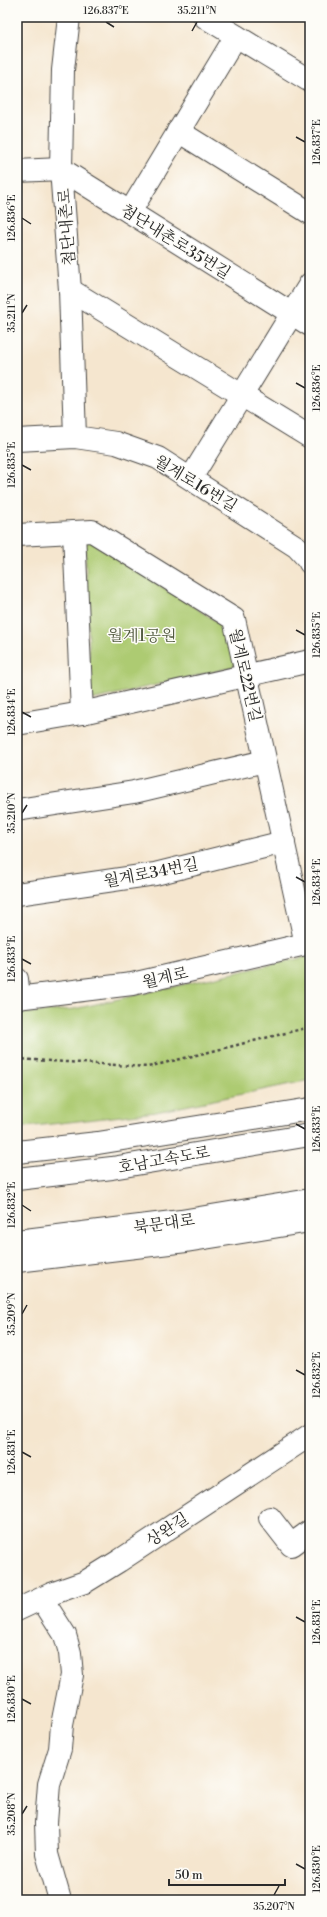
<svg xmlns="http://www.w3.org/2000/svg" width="327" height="1917" viewBox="0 0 327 1917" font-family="'Libre Bodoni','Noto Serif KR',serif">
<rect width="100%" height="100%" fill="#fdfcf7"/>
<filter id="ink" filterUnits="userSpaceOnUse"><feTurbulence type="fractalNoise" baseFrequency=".025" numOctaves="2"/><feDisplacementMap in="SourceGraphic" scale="8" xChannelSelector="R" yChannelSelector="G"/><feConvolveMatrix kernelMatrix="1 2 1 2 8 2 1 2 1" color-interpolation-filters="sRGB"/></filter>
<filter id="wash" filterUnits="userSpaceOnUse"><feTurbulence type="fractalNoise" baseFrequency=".012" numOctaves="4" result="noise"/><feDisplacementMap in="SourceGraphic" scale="16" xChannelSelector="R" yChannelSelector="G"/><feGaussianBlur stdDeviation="0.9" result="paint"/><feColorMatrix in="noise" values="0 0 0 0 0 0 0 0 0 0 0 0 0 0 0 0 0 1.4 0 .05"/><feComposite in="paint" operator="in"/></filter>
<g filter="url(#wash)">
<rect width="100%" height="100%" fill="#f5e6cf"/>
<g fill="#adcb72" stroke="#6c7b4e">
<polygon points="85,540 90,541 227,628 235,663 233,667 91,700"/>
<polygon points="310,956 310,1080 156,1112 17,1128 17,1014 74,1009"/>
</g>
</g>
<g filter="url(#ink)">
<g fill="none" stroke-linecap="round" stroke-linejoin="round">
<g stroke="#494744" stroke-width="24">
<g id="minor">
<polyline points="69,17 63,70 61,169 70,290 75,437"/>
<polyline points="205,17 310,81"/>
<polyline points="178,131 310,213"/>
<polyline points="17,171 61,169 310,325"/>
<polyline points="130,212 236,36"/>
<polyline points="70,290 310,437"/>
<polyline points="17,440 75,437 116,443 158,458 297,547 308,559 310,563"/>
<polyline points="191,478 310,284"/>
<polyline points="74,532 82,713"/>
<polyline points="17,535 92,531 234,619 306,944"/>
<polyline points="17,724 82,713 310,661"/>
<polyline points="17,810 134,792 265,761"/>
<polyline points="17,894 155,874 284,842"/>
<polyline points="17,979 19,998"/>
<polyline points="17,998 132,984 310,943"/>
<polyline points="270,1518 291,1545 310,1531"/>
<polyline points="42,1599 65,1635 70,1653 72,1675 62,1725 60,1749 49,1784 46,1823 47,1854 60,1900"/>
<polyline points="17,1610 51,1594 85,1582 119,1561 310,1435"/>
</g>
</g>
<g stroke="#494744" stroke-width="24">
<g id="major">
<polyline points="17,1241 181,1221 310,1200"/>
<polyline points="17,1261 186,1241 310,1221"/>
</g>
</g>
<g stroke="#494744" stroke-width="24">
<g id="highway">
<polyline points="17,1152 98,1143 310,1109"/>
<polyline points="17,1179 112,1168 310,1135"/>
</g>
</g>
<polyline stroke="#494744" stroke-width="2.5" stroke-dasharray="3 3" stroke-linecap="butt" points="17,1059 148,1067 310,1027"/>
<use href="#minor" stroke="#fff" stroke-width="22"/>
<use href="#major" stroke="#fff" stroke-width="22"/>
<use href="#highway" stroke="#fff" stroke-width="22"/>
</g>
</g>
<path fill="none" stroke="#2b2b2b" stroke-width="1.5" d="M106,22L114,27M192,31L197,22M296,137L305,142M22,218L31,224M22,313L27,305M296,383L305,388M22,465L31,470M296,630L305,635M22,712L31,717M22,813L27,805M296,877L305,882M22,959L31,964M296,1124L305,1129M22,1205L31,1211M22,1314L27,1305M296,1370L305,1375M22,1452L31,1457M296,1617L305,1622M22,1699L31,1704M22,1814L27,1806M296,1864L305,1869M274,1895L279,1886"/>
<g text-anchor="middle" stroke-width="3" stroke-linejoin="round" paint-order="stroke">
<g font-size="16" fill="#2b2b2b" stroke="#fdfcf7">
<text transform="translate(66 227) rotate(-94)" y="6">첨단내촌로</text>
<text transform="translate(176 241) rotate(32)" y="6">첨단내촌로35번길</text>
<text transform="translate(196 483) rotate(31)" y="6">월계로16번길</text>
<text transform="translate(246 675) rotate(77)" y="6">월계로22번길</text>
<text transform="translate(151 872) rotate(-11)" y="6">월계로34번길</text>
<text transform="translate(165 977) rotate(-13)" y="6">월계로</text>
<text transform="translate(164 1159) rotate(-10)" y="6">호남고속도로</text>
<text transform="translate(164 1223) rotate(-8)" y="6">북문대로</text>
<text transform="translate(167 1529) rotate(-33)" y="6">상완길</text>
</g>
<g font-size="16" fill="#525b40" stroke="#fdfcf7">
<text x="142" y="641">월계1공원</text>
</g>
</g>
<rect width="327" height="1917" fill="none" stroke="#fdfcf7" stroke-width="44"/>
<path d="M169 1879v6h116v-6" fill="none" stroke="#2b2b2b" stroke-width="2"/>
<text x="175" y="1879" font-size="12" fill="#2b2b2b" stroke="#fdfcf7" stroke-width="3" paint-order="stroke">50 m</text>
<rect x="22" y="22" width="283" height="1873" fill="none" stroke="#2b2b2b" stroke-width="1.5"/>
<g font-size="10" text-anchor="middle" fill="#2b2b2b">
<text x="106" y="14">126.837°E</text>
<text x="197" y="14">35.211°N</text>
<text transform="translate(316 142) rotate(-90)" y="4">126.837°E</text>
<text transform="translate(11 218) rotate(-90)" y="4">126.836°E</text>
<text transform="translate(11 313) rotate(-90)" y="4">35.211°N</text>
<text transform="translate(316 388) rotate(-90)" y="4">126.836°E</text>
<text transform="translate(11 465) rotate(-90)" y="4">126.835°E</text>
<text transform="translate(316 635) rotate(-90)" y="4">126.835°E</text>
<text transform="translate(11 712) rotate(-90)" y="4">126.834°E</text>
<text transform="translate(11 813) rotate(-90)" y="4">35.210°N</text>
<text transform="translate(316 882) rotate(-90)" y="4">126.834°E</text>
<text transform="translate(11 959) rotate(-90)" y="4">126.833°E</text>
<text transform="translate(316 1129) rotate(-90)" y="4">126.833°E</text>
<text transform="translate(11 1205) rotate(-90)" y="4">126.832°E</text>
<text transform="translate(11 1314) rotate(-90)" y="4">35.209°N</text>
<text transform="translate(316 1375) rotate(-90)" y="4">126.832°E</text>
<text transform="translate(11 1452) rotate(-90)" y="4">126.831°E</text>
<text transform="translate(316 1622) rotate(-90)" y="4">126.831°E</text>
<text transform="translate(11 1699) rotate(-90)" y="4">126.830°E</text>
<text transform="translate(11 1814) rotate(-90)" y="4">35.208°N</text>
<text transform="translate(316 1869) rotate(-90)" y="4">126.830°E</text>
<text x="274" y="1910">35.207°N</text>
</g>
</svg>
